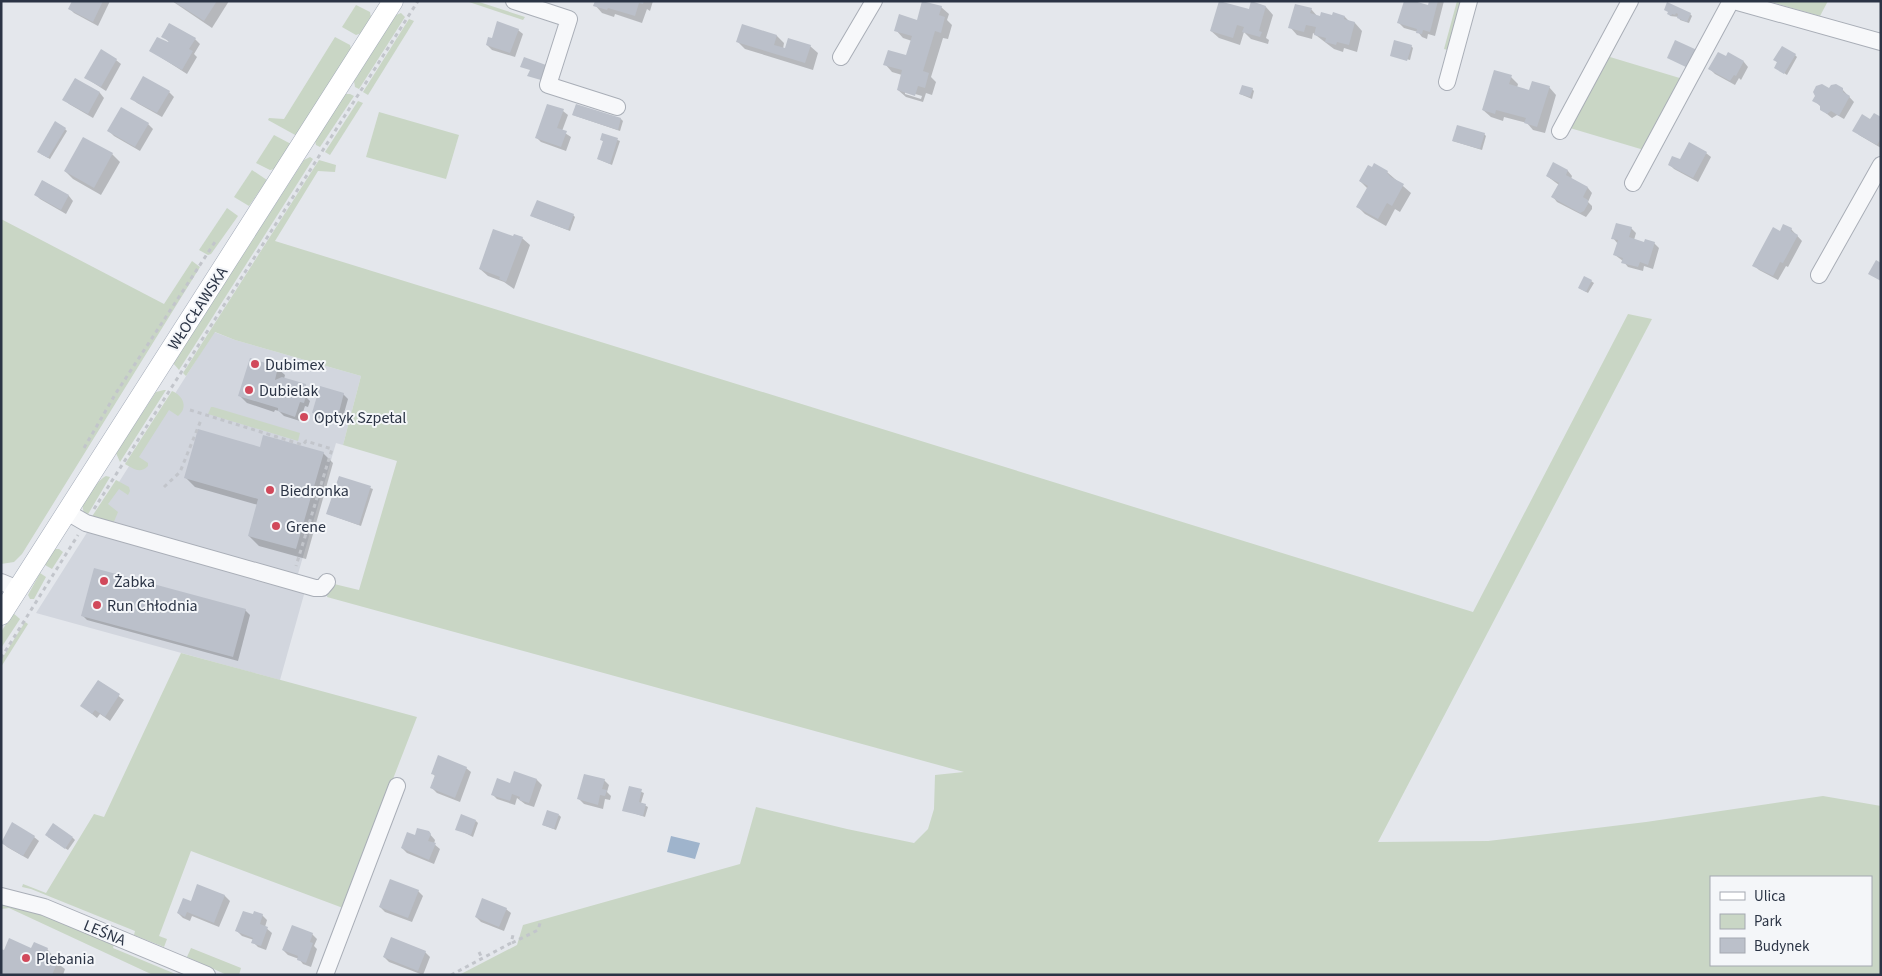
<svg xmlns="http://www.w3.org/2000/svg" width="1882" height="976" viewBox="0 0 1882 976" font-family="'Source Sans 3',sans-serif">
<rect width="100%" height="100%" fill="#e4e7ec"/>
<polygon fill="#d2d6de" points="214,332 235,340 361,376 343,445 336,443 298,574 294,588 305,591 280,680 36,613"/>
<g fill="#c9d6c5" fill-rule="evenodd">
<polygon points="466,1 476,1 525,17 523,20"/>
<polygon points="1457,1 1466,1 1452,51 1444,49"/>
<polygon points="1633,1 1639,1 1610,57 1683,79 1644,150 1570,128"/>
<polygon points="1768,1 1828,1 1820,16"/>
<polygon points="356,5 370,12 371,18 362,33 356,35 342,27"/>
<polygon points="401,13 405,17 359,89 355,87 354,81 396,15"/>
<polygon points="409,19 414,21 368,95 363,92"/>
<polygon points="335,37 350,45 351,49 297,136 268,120 269,118 284,119"/>
<polygon points="344,94 350,94 354,96 320,147 316,145 315,141"/>
<polygon points="358,101 363,103 330,155 325,152"/>
<polygon points="379,112 459,135 446,179 366,157"/>
<polygon points="274,135 291,144 275,169 270,170 256,163"/>
<polygon points="310,157 313,159 179,370 173,363 304,160"/>
<path d="M319,160L336,165L335,172L318,171L275,241L1473,612L1628,314L1652,319L1378,842L1488,841L1646,822L1823,796L1881,806V975H459L517,945L523,925L740,864L756,807L847,829L914,843L928,829L934,809L935,775L964,772L327,597L330,583L359,590L397,461L343,445L361,376L235,340L215,332L186,376L183,373ZM1711,877H1871V965H1711Z"/>
<polygon points="252,170 267,180 249,206 234,197"/>
<polygon points="227,208 238,216 211,254 208,255 199,250"/>
<polygon points="1,219 164,304 192,261 200,267 22,554 14,562 1,564"/>
<polygon points="164,390 166,390 120,462 116,453 118,450 156,392"/>
<path d="M172,391C184,396 188,408 178,416L169,410L139,457L148,463V466C140,474 134,469 125,464Z"/>
<polygon points="213,407 300,433 298,441 208,414 211,407"/>
<path d="M106,476L110,477L87,516C84,513 82,510 83,505C85,498 99,479 106,476Z"/>
<polygon points="116,480 129,487 130,491 128,495 119,489 108,504 118,512 113,524 91,518"/>
<polygon points="54,549 59,549 63,552 52,569 45,565"/>
<polygon points="40,573 46,577 34,599 30,599 28,595"/>
<polygon points="13,613 20,619 1,648 1,632"/>
<polygon points="25,622 28,624 1,667 1,660"/>
<polygon points="181,653 417,717 343,908 191,851 159,936 167,939 164,947 134,935 135,931 31,889 22,887 23,884 46,893 94,814 104,817"/>
<polygon points="1,903 34,910 114,944 113,948 178,975 153,975 9,908 1,909"/>
<polygon points="191,948 241,968 239,975 227,975 187,957"/>
</g>
<polygon fill="#9fb4cc" points="671,836 700,843 695,859 667,852"/>
<g fill="#0003" fill-rule="evenodd">
<polygon points="73,1 110,1 98,26 74,13 70,9"/>
<polygon points="172,1 229,1 212,28"/>
<polygon points="596,1 653,1 650,11 647,9 642,23 615,14 614,17 602,13 595,5"/>
<polygon points="1430,1 1444,1 1435,36 1428,34 1427,39 1422,37 1418,32 1404,28 1399,23 1429,7"/>
<path d="M941,7L949,14L947,20L952,25L948,39L943,38L931,77L936,82L932,95L926,93L923,102L906,97L898,90L902,75L892,72L885,64L907,57L912,41L903,38L896,30L918,21ZM905,91L922,96L921,99L905,94Z"/>
<polygon points="1266,7 1273,15 1266,38 1269,40 1268,44 1251,39 1244,32 1240,45 1219,38 1211,31 1250,11"/>
<polygon points="1311,9 1318,17 1345,17 1350,22 1355,23 1362,31 1357,52 1344,48 1343,52 1334,49 1313,33 1312,39 1297,35 1290,27"/>
<polygon points="1669,12 1690,14 1692,16 1689,23 1680,20 1679,17 1670,16"/>
<polygon points="743,26 777,36 784,43 783,49 810,46 818,53 813,70 745,49 738,42"/>
<polygon points="518,30 523,34 515,57 492,50 487,45 493,39"/>
<polygon points="163,36 195,39 200,44 194,54 197,57 187,74 151,51 171,44"/>
<polygon points="1411,46 1413,48 1410,60 1392,55"/>
<polygon points="1728,53 1744,62 1748,67 1741,80 1739,78 1735,85 1715,74 1710,69 1726,58"/>
<polygon points="1795,55 1797,57 1787,75 1778,69 1777,62 1775,60"/>
<polygon points="116,60 121,64 106,91 86,78"/>
<polygon points="1511,77 1518,84 1517,88 1530,92 1549,87 1556,95 1545,133 1533,130 1527,123 1504,117 1503,121 1491,117 1483,110"/>
<polygon points="75,79 100,93 104,98 93,118 69,104 64,99"/>
<polygon points="1252,89 1254,91 1252,99 1240,94"/>
<polygon points="1842,89 1854,102 1844,119 1837,115 1832,118 1827,114 1822,109 1821,107 1814,100 1830,90"/>
<polygon points="169,92 174,97 162,117 137,103 132,98"/>
<polygon points="122,109 148,124 153,129 140,151 114,136 109,131"/>
<polygon points="563,111 568,115 562,131 571,137 566,151 541,142 536,137"/>
<polygon points="573,115 621,119 623,121 620,131"/>
<polygon points="1881,118 1881,148 1859,135 1854,130 1871,121"/>
<polygon points="65,129 67,131 50,159 41,154"/>
<polygon points="603,134 620,141 612,165 598,159 604,142 602,140"/>
<polygon points="1484,134 1486,136 1482,150 1453,141"/>
<polygon points="83,139 112,154 120,162 101,195 73,179 65,171"/>
<polygon points="1706,153 1711,157 1698,182 1674,169 1669,164"/>
<polygon points="1554,164 1568,171 1572,176 1571,179 1588,188 1592,193 1588,202 1592,206 1592,209 1586,217 1557,202 1553,197 1559,185 1547,176"/>
<polygon points="1387,172 1411,193 1400,212 1395,209 1386,226 1365,214 1358,207 1368,189 1360,181"/>
<polygon points="43,181 69,196 73,201 66,214 40,199 35,194"/>
<polygon points="573,215 575,217 570,231 534,217"/>
<polygon points="1631,228 1636,233 1634,240 1645,243 1654,243 1659,248 1653,269 1644,266 1643,271 1628,267 1623,261 1615,255 1618,244 1613,238"/>
<polygon points="1791,229 1802,241 1788,267 1786,266 1778,280 1759,270 1754,265 1780,233"/>
<polygon points="514,238 522,238 530,245 514,289 504,282 488,276 480,269"/>
<polygon points="1591,281 1594,283 1588,293 1579,288"/>
<polygon points="277,368 285,375 284,379 305,385 310,390 307,398 310,401 308,407 305,406 300,421 284,416 279,411 275,410 274,412 247,403 240,396"/>
<polygon points="343,394 348,399 341,424 318,418 314,413"/>
<polygon points="261,448 323,453 333,463 306,559 259,546 249,536 258,505 195,487 185,477"/>
<polygon points="339,477 373,489 361,526 328,514"/>
<polygon points="245,610 250,615 238,661 87,620 82,615"/>
<polygon points="98,681 124,700 110,721 100,714 97,718 82,706"/>
<polygon points="466,768 471,772 460,802 437,793 432,788 436,777 432,773"/>
<polygon points="515,773 537,780 542,785 534,807 525,804 517,798 515,805 497,799 492,794 511,784"/>
<polygon points="604,780 609,785 607,792 611,796 610,800 605,799 603,809 584,804 579,799"/>
<polygon points="630,787 644,793 641,803 648,807 645,817 624,810"/>
<polygon points="559,815 561,817 556,830 543,825"/>
<polygon points="476,821 478,823 473,837 457,829"/>
<polygon points="428,832 435,840 434,844 440,849 434,864 407,853 402,848 415,837"/>
<polygon points="34,837 39,841 28,859 7,847 2,842"/>
<polygon points="48,837 73,838 75,840 68,850"/>
<polygon points="198,886 225,896 230,901 219,927 192,916 190,921 183,918 178,913 191,902"/>
<polygon points="418,891 423,896 412,922 385,912 380,907"/>
<polygon points="506,909 511,913 504,931 481,922 476,917"/>
<polygon points="262,915 267,920 265,927 272,933 266,950 258,947 253,942 254,940 242,936 237,931 254,916"/>
<polygon points="312,934 317,939 314,946 317,949 311,967 303,964 299,959 288,955 283,950"/>
<polygon points="47,949 54,957 53,960 65,969 63,975 1,975 32,950"/>
<polygon points="425,952 430,957 423,975 389,962 384,957"/>
</g>
<g fill="#bbc0ca">
<polygon points="72,1 103,1 93,22 68,9"/>
<polygon points="173,1 217,1 204,21"/>
<polygon points="595,1 644,1 643,4 639,3 635,16 608,8 607,10 593,6"/>
<polygon points="922,1 942,6 939,15 945,17 941,33 935,31 923,71 929,73 925,88 918,86 915,96 897,90 902,70 883,65 888,50 906,55 912,36 894,31 899,14 917,20"/>
<polygon points="1219,1 1249,9 1251,1 1266,6 1259,31 1262,32 1260,37 1242,32 1244,27 1237,25 1233,38 1210,31"/>
<polygon points="1404,1 1414,1 1428,5 1429,1 1438,1 1430,32 1423,30 1422,34 1416,33 1417,29 1397,23"/>
<polygon points="1667,2 1691,13 1687,22 1677,18 1678,14 1676,13 1675,15 1672,14 1671,16 1667,14 1668,12 1664,10"/>
<polygon points="1295,4 1312,8 1310,13 1320,16 1321,12 1332,15 1333,12 1345,16 1344,19 1355,22 1349,45 1337,42 1336,45 1325,42 1326,38 1314,35 1316,27 1306,25 1304,32 1288,28"/>
<polygon points="497,21 519,29 510,53 486,45 488,37 492,38"/>
<polygon points="169,23 196,38 189,49 193,51 182,70 149,51 157,37 168,42 169,41 161,37"/>
<polygon points="742,24 777,35 774,45 785,48 788,38 811,45 805,63 736,42"/>
<polygon points="1394,40 1412,45 1407,61 1390,56"/>
<polygon points="1675,40 1697,50 1688,68 1667,58"/>
<polygon points="1782,46 1796,54 1784,74 1774,68 1777,62 1773,60"/>
<polygon points="101,49 117,59 101,87 84,78"/>
<polygon points="1718,52 1726,56 1728,52 1744,61 1736,76 1734,75 1730,81 1708,69"/>
<polygon points="524,57 546,65 541,80 527,76 530,70 520,67"/>
<polygon points="1494,70 1512,75 1509,84 1529,90 1532,81 1550,86 1537,127 1524,123 1526,118 1496,110 1495,114 1482,110"/>
<polygon points="143,76 170,91 157,113 130,99"/>
<polygon points="75,78 100,92 88,114 62,100"/>
<polygon points="1822,84 1829,88 1831,85 1836,84 1843,88 1843,92 1850,96 1839,116 1831,111 1827,114 1820,110 1820,105 1812,101 1815,96 1813,92 1816,86"/>
<polygon points="1242,85 1253,88 1250,97 1239,94"/>
<polygon points="547,104 564,109 557,128 567,131 561,147 535,138"/>
<polygon points="576,104 621,118 618,130 572,115"/>
<polygon points="121,107 149,123 135,147 107,131"/>
<polygon points="1874,113 1881,117 1881,138 1877,145 1852,131 1862,114 1870,119"/>
<polygon points="55,121 66,128 48,158 37,152"/>
<polygon points="1457,125 1485,133 1480,149 1452,141"/>
<polygon points="602,133 618,138 610,164 597,159 603,141 600,140"/>
<polygon points="83,137 113,153 94,188 64,171"/>
<polygon points="1689,142 1707,152 1693,178 1668,165 1672,156 1680,159"/>
<polygon points="1553,162 1568,170 1566,175 1588,187 1583,197 1588,200 1588,204 1584,211 1580,213 1551,197 1559,183 1546,176"/>
<polygon points="1374,163 1388,171 1387,173 1391,177 1404,184 1392,206 1387,203 1378,219 1356,207 1368,186 1359,181 1368,165 1372,167"/>
<polygon points="42,180 69,195 61,210 34,195"/>
<polygon points="537,200 574,214 568,230 530,216"/>
<polygon points="1616,223 1632,227 1629,237 1644,242 1645,239 1655,242 1648,265 1640,262 1638,267 1621,263 1623,258 1613,255 1618,240 1611,239"/>
<polygon points="1783,224 1792,228 1791,231 1798,235 1783,263 1780,262 1773,276 1752,266 1773,227 1780,231"/>
<polygon points="493,229 513,236 514,234 523,237 506,282 499,279 500,277 479,269"/>
<polygon points="1876,260 1881,263 1881,281 1868,274"/>
<polygon points="1584,276 1592,280 1586,292 1578,288"/>
<polygon points="250,358 278,367 275,380 282,377 306,384 303,395 306,396 304,403 300,402 295,417 278,411 278,408 238,396"/>
<polygon points="320,386 344,393 337,420 312,413"/>
<polygon points="198,429 260,447 263,435 324,452 296,549 248,536 258,499 184,478"/>
<polygon points="339,476 371,486 359,525 326,514"/>
<polygon points="94,568 246,609 233,657 81,616"/>
<polygon points="98,680 120,694 105,717 95,710 92,714 80,706"/>
<polygon points="438,755 467,767 455,798 430,788 435,775 431,774"/>
<polygon points="514,771 537,779 529,803 519,800 520,797 512,794 510,801 491,795 497,778 510,783"/>
<polygon points="584,774 605,779 602,789 607,790 605,796 600,795 598,805 577,799"/>
<polygon points="629,786 642,789 639,802 646,804 643,816 622,811"/>
<polygon points="547,810 559,814 554,829 542,825"/>
<polygon points="461,814 476,820 471,835 455,830"/>
<polygon points="12,822 35,836 23,856 1,843"/>
<polygon points="53,823 73,837 65,849 45,835"/>
<polygon points="417,828 429,831 431,834 428,841 436,843 429,860 401,848 407,832 415,835"/>
<polygon points="390,879 419,890 408,918 379,907"/>
<polygon points="197,884 225,895 214,923 187,912 185,917 177,913 183,898 191,901"/>
<polygon points="482,898 507,908 499,927 475,917"/>
<polygon points="243,911 253,914 254,911 263,914 260,924 268,927 261,946 251,943 253,938 235,931"/>
<polygon points="292,925 313,933 310,942 313,943 306,963 297,960 298,956 282,950"/>
<polygon points="391,937 426,951 418,971 383,957"/>
<polygon points="9,938 31,948 34,942 48,948 45,955 58,961 52,975 1,975 1,949 4,950"/>
</g>
<g fill="none" stroke-linecap="round" stroke-linejoin="round">
<g stroke="#a9aeb7" stroke-width="18">
<g id="minor">
<polyline points="514,1 569,19 548,85 617,107"/>
<polyline points="1734,1 1881,42"/>
<polyline points="841,57 874,1"/>
<polyline points="1447,82 1469,1"/>
<polyline points="1560,131 1630,1"/>
<polyline points="1633,183 1731,1"/>
<polyline points="1819,275 1881,165"/>
<polyline points="67,512 86,523 315,588 322,588 327,582"/>
<polyline points="1,582 18,589"/>
<polyline points="1,896 44,907 207,975"/>
<polyline points="325,975 397,786"/>
</g>
</g>
<g stroke="#a3abb8" stroke-width="21">
<polyline id="major" points="1,615 393,1"/>
</g>
<g stroke="#c2c5cb" stroke-width="3" stroke-dasharray="4 4" stroke-linecap="butt">
<polyline points="190,410 303,445 306,441 332,449 296,566"/>
<polyline points="84,448 116,393 215,242"/>
<polyline points="164,487 180,472 201,420"/>
<polyline points="94,509 418,1"/>
<polyline points="1,658 78,535"/>
<polyline points="512,943 538,930 541,920"/>
<polyline points="479,952 482,958"/>
<polyline points="451,975 511,943 513,935"/>
</g>
<use href="#minor" stroke="#f7f8fa" stroke-width="16"/>
<use href="#major" stroke="#fff" stroke-width="20"/>
</g>
<g fill="#d1495b" stroke="#f4f6f9" stroke-width="2">
<circle cx="255" cy="364" r="5"/>
<circle cx="249" cy="390" r="5"/>
<circle cx="304" cy="417" r="5"/>
<circle cx="270" cy="490" r="5"/>
<circle cx="276" cy="526" r="5"/>
<circle cx="104" cy="581" r="5"/>
<circle cx="97" cy="605" r="5"/>
<circle cx="26" cy="958" r="5"/>
</g>
<g text-anchor="middle" stroke-width="4" stroke-linejoin="round" paint-order="stroke">
<g font-size="16" fill="#2b3445" stroke="#f4f6f9">
<text transform="translate(197 308) rotate(-57)" y="6">WŁOCŁAWSKA</text>
<text transform="translate(105 932) rotate(22)" y="6">LEŚNA</text>
</g>
<g font-size="16" fill="#2b3445" stroke="#f4f6f9" text-anchor="start">
<text x="265" y="370">Dubimex</text>
<text x="259" y="396">Dubielak</text>
<text x="314" y="423">Optyk Szpetal</text>
<text x="280" y="496">Biedronka</text>
<text x="286" y="532">Grene</text>
<text x="114" y="587">Żabka</text>
<text x="107" y="611">Run Chłodnia</text>
<text x="36" y="964">Plebania</text>
</g>
</g>
<rect width="1882" height="976" fill="none" stroke="#2b3445" stroke-width="5"/>
<rect x="1710" y="876" width="162" height="90" fill="#f4f6f9" stroke="#a4a8b1"/>
<rect x="1720" y="892" width="25" height="8" fill="#ffffff" stroke="#a4a8b1"/>
<text x="1754" y="901" font-size="15" fill="#2b3445">Ulica</text>
<rect x="1720" y="914" width="25" height="15" fill="#c9d6c5" stroke="#a4a8b1"/>
<text x="1754" y="926" font-size="15" fill="#2b3445">Park</text>
<rect x="1720" y="938" width="25" height="15" fill="#bbc0ca" stroke="#a4a8b1"/>
<text x="1754" y="951" font-size="15" fill="#2b3445">Budynek</text>
</svg>
